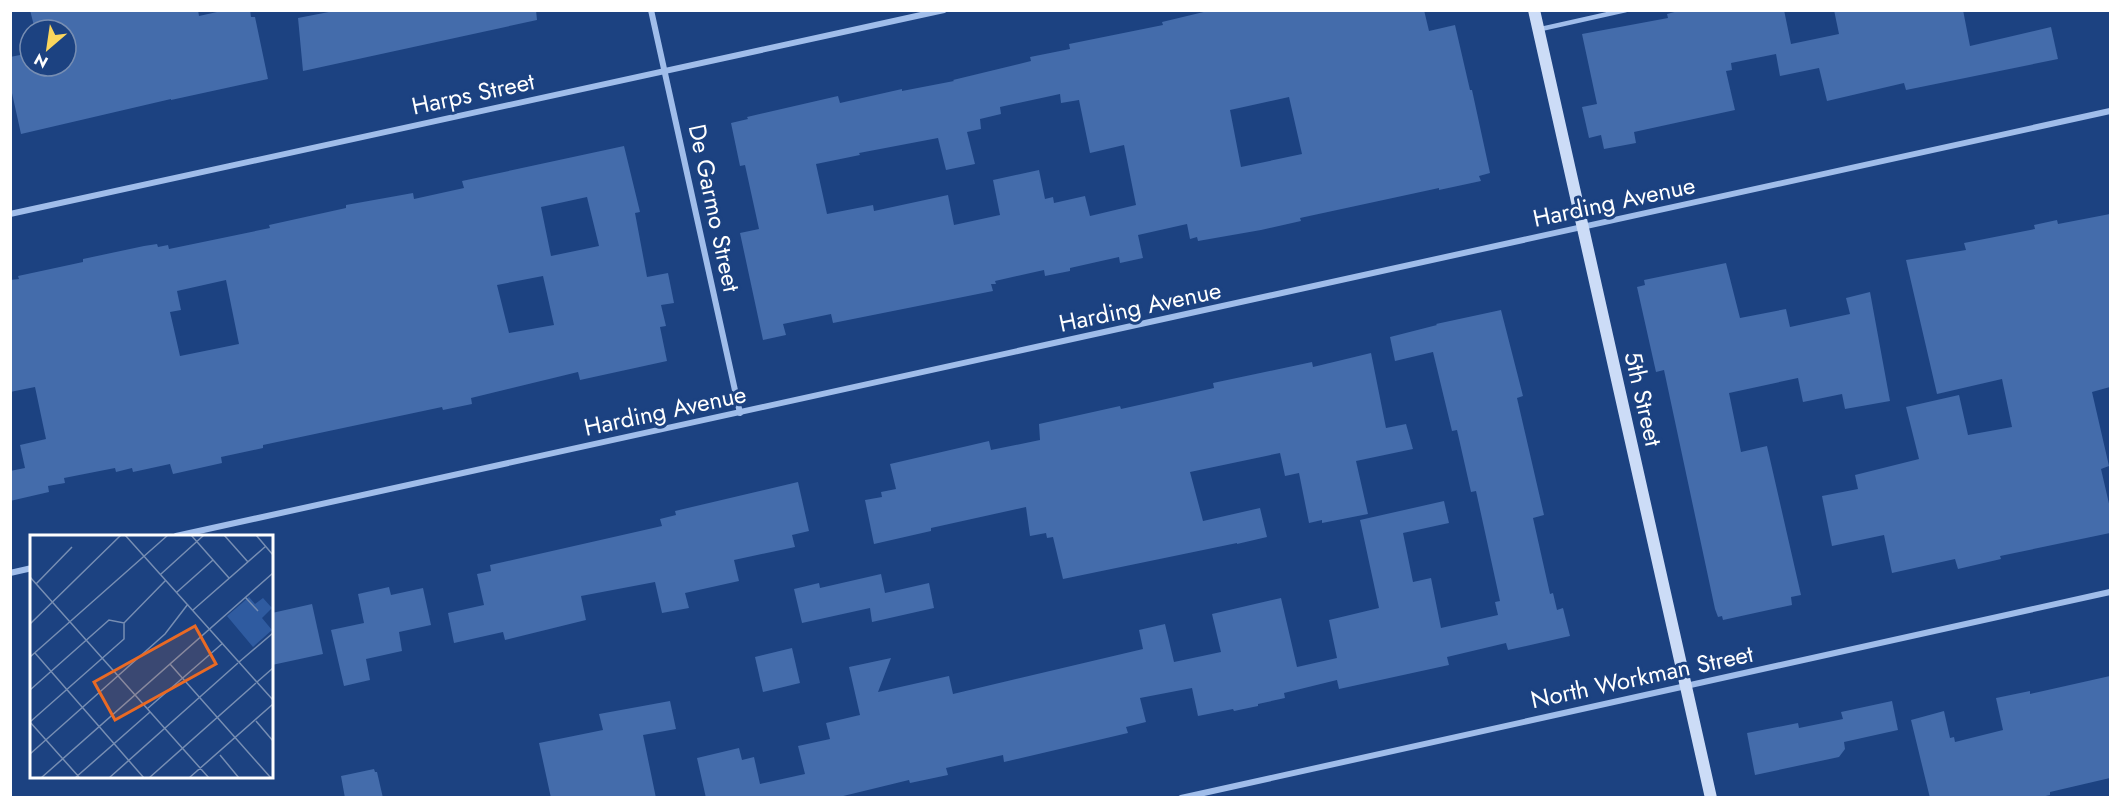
<svg xmlns="http://www.w3.org/2000/svg" width="2121" height="808" viewBox="0 0 2121 808" font-family="Jost,sans-serif">
<rect width="100%" height="100%" fill="#1c4281"/>
<g fill="#446cab" fill-rule="evenodd">
<polygon points="30,10 198,10 199,16 226,10 250,10 251,17 255,17 268,79 171,100 171,99 21,134 10,84 10,57 30,53 30,66 66,66 66,30 35,30"/>
<polygon points="339,10 536,10 537,20 303,71 298,18"/>
<path d="M1212,10H1424L1429,31L1455,25L1470,90H1472L1490,173L1479,176L1481,181L1439,190V188L1300,218L1301,221L1261,230L1198,241L1197,237L1190,239L1187,224L1138,235L1143,258L1120,263L1119,257L1070,268V271L1045,276L1044,270L995,281L996,284H991L993,291L833,323L831,314L783,324L786,335L763,340L740,233L759,229L745,165L740,166L731,123L748,119L747,117L838,96L840,103L902,89V91L954,81L953,80L1031,61L1030,57L1070,49L1069,44L1163,25L1162,22ZM1060,94L1061,103L1079,100L1090,153L1124,145L1136,205L1090,216L1085,196L1054,203L1053,197L1045,199L1039,170L993,180L1000,215L954,225L948,195L874,211L873,205L827,214L816,164L860,155L859,153L938,138L946,170L975,164L967,132L981,129L980,119L1001,114L1000,107ZM1289,97L1302,154L1241,167L1230,110Z"/>
<polygon points="1682,10 1784,10 1791,44 1839,34 1834,10 1963,10 1970,46 2051,27 2058,59 1906,90 1904,83 1827,101 1819,68 1780,76 1776,54 1731,63 1732,70 1726,71 1735,110 1634,132 1636,143 1604,149 1601,135 1589,138 1582,107 1597,104 1582,34 1668,18 1667,14"/>
<path d="M624,146L640,212L635,213L647,277L668,273L674,303L661,305L666,326L660,327L667,361L580,380L578,372L471,398L472,404L443,410L442,407L263,445V448L221,457L222,463L173,474L170,464L133,472L132,468L116,472L115,468L64,478L65,483L48,486L49,492L10,501V471L25,468L20,445L46,439L35,387L10,392V280L19,279L18,276L83,262V259L144,246L157,244L158,247L168,245L169,249L270,228L269,225L346,208V205L413,193L414,199L464,188L462,181ZM587,197L599,246L551,256L541,207ZM543,276L554,325L509,333L497,285ZM226,280L239,344L180,356L170,312L181,310L177,291Z"/>
<polygon points="2110,214 2110,387 2092,392 2109,466 2101,469 2110,508 2110,533 2000,556 2001,559 1958,569 1955,559 1892,573 1884,535 1832,546 1822,496 1858,489 1855,475 1919,459 1906,407 1959,395 1968,435 2012,427 2002,379 1937,394 1906,260 1966,250 1964,243 2035,229 2034,225 2057,220 2058,224"/>
<polygon points="1726,263 1740,318 1786,309 1790,327 1850,314 1846,298 1870,292 1890,401 1845,409 1842,394 1803,402 1798,378 1729,393 1741,452 1767,446 1801,595 1791,597 1792,605 1723,620 1722,616 1718,617 1715,609 1664,370 1656,372 1637,287 1645,285 1644,280"/>
<polygon points="1501,310 1523,396 1517,398 1544,515 1533,518 1550,594 1553,593 1557,610 1563,608 1570,636 1508,650 1506,643 1447,657 1449,665 1339,689 1337,680 1284,693 1285,698 1258,704 1258,706 1234,711 1233,709 1198,716 1192,688 1140,698 1146,722 1126,727 1128,733 1004,762 1003,755 946,768 948,775 910,783 909,780 835,798 706,798 697,758 739,748 742,760 754,757 760,784 805,774 798,746 830,739 826,723 860,715 849,667 891,658 878,692 949,676 953,694 1143,649 1139,630 1165,624 1174,662 1221,652 1212,614 1281,598 1297,667 1337,658 1329,620 1379,608 1360,520 1444,501 1449,523 1403,533 1413,582 1431,578 1441,628 1498,615 1495,602 1500,601 1476,491 1471,492 1457,430 1452,431 1433,352 1395,361 1390,337 1437,325 1436,324"/>
<polygon points="1371,353 1386,428 1406,424 1413,449 1356,461 1368,514 1322,523 1322,520 1309,523 1299,473 1285,476 1280,453 1190,472 1203,521 1260,508 1267,537 1237,544 1237,543 1063,579 1053,537 1047,538 1046,533 1030,536 1026,507 931,528 931,531 874,544 865,500 882,497 881,492 896,489 890,464 989,441 991,450 1040,440 1039,424 1120,406 1121,409 1157,401 1214,388 1213,383 1312,362 1313,367"/>
<polygon points="798,482 809,531 792,535 795,547 734,560 739,581 685,593 689,608 662,613 655,582 581,596 586,620 505,640 503,632 454,643 448,613 484,605 477,574 491,571 490,565 662,526 660,519 676,515 675,511"/>
<polygon points="881,574 885,593 929,583 934,608 872,622 870,608 802,623 794,589 819,583 820,588"/>
<polygon points="389,587 391,595 423,588 431,625 399,632 402,651 366,659 370,680 344,686 331,630 364,623 358,594"/>
<polygon points="312,604 323,654 272,665 272,613"/>
<polygon points="792,648 800,683 763,692 755,657"/>
<polygon points="2110,676 2110,778 2050,792 2050,795 2037,798 1930,798 1911,720 1944,711 1950,738 1954,737 1955,742 2003,730 1996,698 2030,691 2030,694"/>
<polygon points="670,701 676,729 643,735 656,798 551,798 539,743 603,730 599,714"/>
<polygon points="1892,701 1898,730 1844,742 1845,749 1839,757 1755,775 1747,733 1798,723 1799,728 1843,719 1841,712"/>
<polygon points="374,769 375,772 377,772 383,798 345,798 341,776"/>
</g>
<g fill="none" stroke-linecap="round" stroke-linejoin="round">
<polyline stroke="#a0bdea" stroke-width="4.5" points="1541,29 1626,10"/>
<g stroke="#a0bdea" stroke-width="6">
<polyline points="651,10 740,413"/>
<polyline points="10,214 944,10"/>
<polyline points="176,536 2110,111"/>
<polyline points="10,573 32,568"/>
<polyline points="1181,798 2110,592"/>
</g>
<polyline stroke="#ccdcf7" stroke-width="12" points="1534,10 1711,798"/>
</g>
<g text-anchor="middle" stroke-width="6" stroke-linejoin="round" paint-order="stroke">
<g font-size="24" fill="#fff" stroke="#1c4281">
<text transform="translate(473 94) rotate(-12)" y="8">Harps Street</text>
<text transform="translate(1614 202) rotate(-12)" y="8">Harding Avenue</text>
<text transform="translate(714 208) rotate(78)" y="8">De Garmo Street</text>
<text transform="translate(1140 307) rotate(-12)" y="8">Harding Avenue</text>
<text transform="translate(1643 399) rotate(77)" y="8">5th Street</text>
<text transform="translate(665 411) rotate(-12)" y="8">Harding Avenue</text>
<text transform="translate(1642 677) rotate(-12)" y="8">North Workman Street</text>
</g>
</g>
<g transform="translate(30 535)">
<rect width="243" height="243" fill="#1c4281"/>
<path d="M219,62L225,69L233,63L242,73L232,83L242,95L223,112L197,81Z" fill="#2f5ba0"/>
<path fill="none" stroke="#778eb3" stroke-width="1.5" d="M95,0L243,165M161,0L199,43M194,0L218,27M226,0L243,20M131,39L174,0M0,42L179,243M6,49L42,12M147,57L183,25M215,62L228,76M163,75L236,11M0,89L91,0M5,118L114,243M0,122L138,0M209,127L243,98M140,129L241,243M227,147L243,133M0,155L79,85L94,88L136,45M117,174L193,108M226,186L243,206M0,187L94,104V88M0,187L49,242M0,219L135,99L158,69M190,220L209,243M11,243L243,38M45,243L120,177M79,243L208,128M119,243L226,148M159,243L243,169"/>
<path fill="#ea6a24" fill-opacity="0.15" stroke="#ea6a24" stroke-width="3" d="M165,91L186,129L85,185L64,147Z"/>
<rect width="243" height="243" fill="none" stroke="#fff" stroke-width="3"/>
</g>
<rect width="2121" height="808" fill="none" stroke="#ffffff" stroke-width="24"/>
<g transform="translate(48 48) rotate(209)"><circle r="28" fill="#1c4281" stroke="#778eb3" stroke-width="1.5"/>
<path d="M0-4.5L10 22L0 15L-10 22Z" fill="#fbd65d"/>
<text y="-9" font-size="16" font-weight="bold" text-anchor="middle" fill="#ffffff">N</text>
</g>
</svg>
